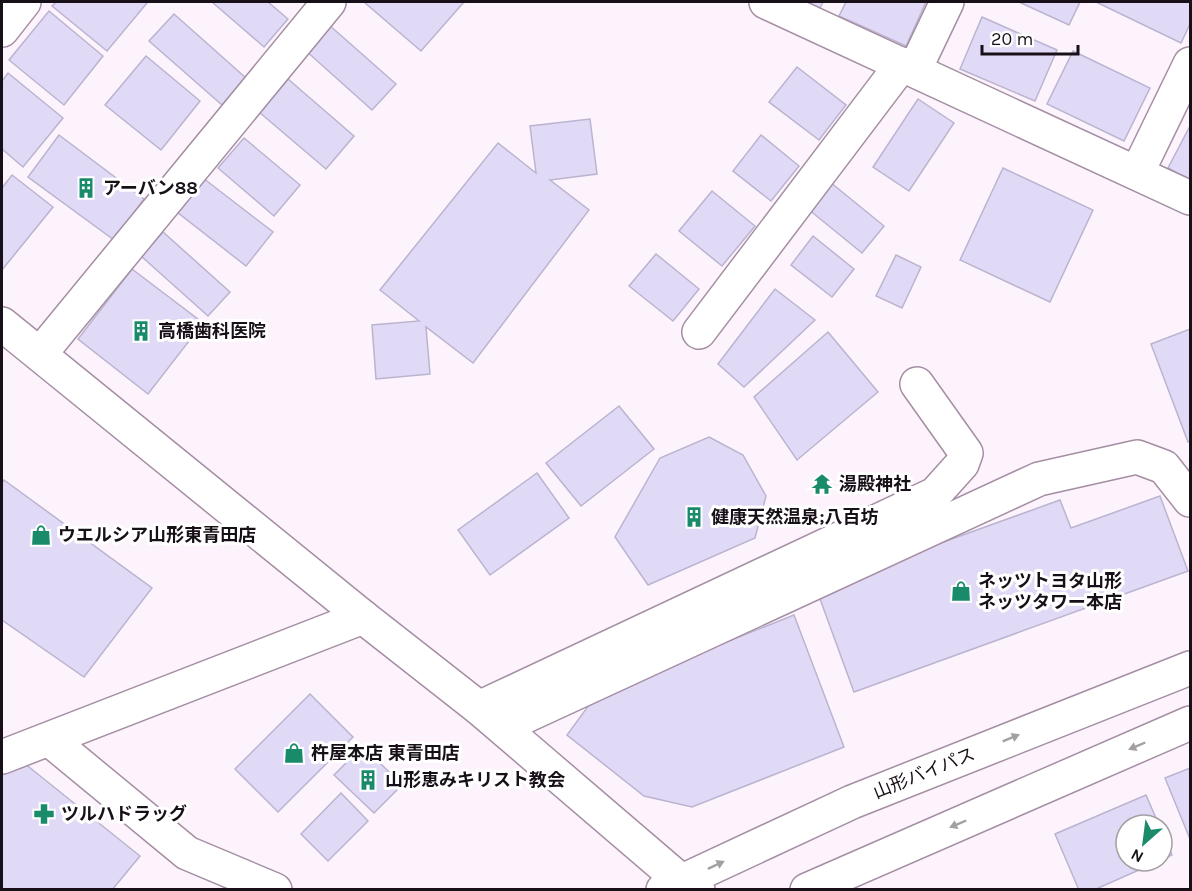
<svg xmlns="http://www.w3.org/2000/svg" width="1192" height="891" viewBox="0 0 1192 891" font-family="Karla,'Noto Sans JP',sans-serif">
<rect width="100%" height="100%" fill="#fdf3fc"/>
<g fill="#e1daf7" stroke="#bbb4d0" stroke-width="1.5">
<polygon points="56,2 145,2 147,3 107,51 52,6"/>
<polygon points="212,2 268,2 288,19 264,47"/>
<polygon points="364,2 464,2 421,51"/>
<polygon points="805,2 823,2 820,8"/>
<polygon points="846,2 926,2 906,46 839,16"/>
<polygon points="1019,2 1080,2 1069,25"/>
<polygon points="1096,2 1190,2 1190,24 1181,43"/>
<polygon points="49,11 103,56 64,105 9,60"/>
<polygon points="174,14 246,78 222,105 149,41"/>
<polygon points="982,17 1057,50 1035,101 960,69"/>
<polygon points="328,24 396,84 372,110 305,50"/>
<polygon points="1073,51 1150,88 1124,141 1047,104"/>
<polygon points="146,56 200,101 161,150 105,105"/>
<polygon points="797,67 846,105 819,140 769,102"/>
<polygon points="8,73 63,118 23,167 2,149 2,81"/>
<polygon points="288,79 354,136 326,169 259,112"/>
<polygon points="918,99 954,123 909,191 873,167"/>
<polygon points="590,119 597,174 550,180 589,210 473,363 426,327 430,374 376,379 372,325 419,321 380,290 498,143 536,173 530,126"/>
<polygon points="1190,126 1190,180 1168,168"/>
<polygon points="59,135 144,199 114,240 28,177"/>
<polygon points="761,135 799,166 771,201 733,171"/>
<polygon points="244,138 300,185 274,216 218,168"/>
<polygon points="1003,168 1093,210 1050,302 960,260"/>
<polygon points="12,175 53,207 2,270 2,188"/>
<polygon points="203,178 273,232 246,266 177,212"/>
<polygon points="830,182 884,226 862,253 808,209"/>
<polygon points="712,191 755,226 722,266 679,231"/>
<polygon points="163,232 230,292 208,316 141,256"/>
<polygon points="813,236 854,269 832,297 791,265"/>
<polygon points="656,254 699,289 673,321 629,286"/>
<polygon points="896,255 921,267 902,308 876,296"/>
<polygon points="132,269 203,323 148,394 78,339"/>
<polygon points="775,289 815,320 744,387 718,364"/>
<polygon points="1190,329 1190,441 1188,442 1151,344"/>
<polygon points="828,332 878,392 797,460 754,397"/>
<polygon points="619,406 654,449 581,506 546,463"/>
<polygon points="709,437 743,455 766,496 755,538 648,585 615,537 660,458"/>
<polygon points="537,473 569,518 490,575 458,530"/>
<polygon points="4,480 152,588 84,677 2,620 2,483"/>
<polygon points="1160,496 1188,571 854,692 816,588 1060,500 1071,528"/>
<polygon points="794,615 844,747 692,807 644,796 567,735 597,694"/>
<polygon points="310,694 353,737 278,812 235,769"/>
<polygon points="363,746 402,785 374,813 334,775"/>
<polygon points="24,763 140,856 112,890 2,890 2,772"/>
<polygon points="1190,768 1190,839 1165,778"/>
<polygon points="341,793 368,821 328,861 301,834"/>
<polygon points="1146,795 1159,825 1126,825 1126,861 1159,861 1094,890 1079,890 1055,834"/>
<polygon points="1162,832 1172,855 1162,860"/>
</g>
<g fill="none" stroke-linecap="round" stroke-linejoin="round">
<g stroke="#a48ea3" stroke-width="36">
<g id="minor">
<polyline points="766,2 1190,198"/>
<polyline points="2,30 24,2"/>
<polyline points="915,69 947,2"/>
<polyline points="1137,173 1190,64"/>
<polyline points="2,324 363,617 479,708 681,881 698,890"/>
<polyline points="699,332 902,64"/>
<polyline points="40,354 329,2"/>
<polyline points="479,708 935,494 962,464 966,453 917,384"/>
<polyline points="502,727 1039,479 1137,457 1164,467 1190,500"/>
<polyline points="50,740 187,853 275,890"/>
<polyline points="2,757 363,617"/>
</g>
</g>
<g stroke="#a48ea3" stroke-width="36">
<g id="highway">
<polyline points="663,890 852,802 1190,668"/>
<polyline points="807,890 1190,723"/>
</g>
</g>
<use href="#minor" stroke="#fff" stroke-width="33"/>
<use href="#highway" stroke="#fff" stroke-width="33"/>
</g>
<defs><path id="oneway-solid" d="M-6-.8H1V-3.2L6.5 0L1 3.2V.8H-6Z" transform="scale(1.5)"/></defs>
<g fill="#a39fa3">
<use href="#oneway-solid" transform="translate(1011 738) rotate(-22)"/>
<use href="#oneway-solid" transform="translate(1137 746) rotate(157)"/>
<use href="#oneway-solid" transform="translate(958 824) rotate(157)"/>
<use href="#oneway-solid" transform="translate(716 865) rotate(-25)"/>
</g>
<defs>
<g id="building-bare" transform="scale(1.62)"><path d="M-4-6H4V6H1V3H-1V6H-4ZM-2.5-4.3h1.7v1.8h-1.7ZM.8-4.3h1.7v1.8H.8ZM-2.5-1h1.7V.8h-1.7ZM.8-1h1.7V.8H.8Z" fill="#198b6b" stroke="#fff" stroke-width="2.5" paint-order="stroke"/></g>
<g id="temple-bare" transform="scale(1.62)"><path d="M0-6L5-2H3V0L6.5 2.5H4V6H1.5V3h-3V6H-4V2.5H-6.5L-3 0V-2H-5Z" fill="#198b6b" stroke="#fff" stroke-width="2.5" paint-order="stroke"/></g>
<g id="shop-bare" transform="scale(1.62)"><path d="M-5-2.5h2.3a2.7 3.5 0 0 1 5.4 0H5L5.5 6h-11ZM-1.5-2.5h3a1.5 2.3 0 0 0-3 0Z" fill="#198b6b" stroke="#fff" stroke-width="2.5" paint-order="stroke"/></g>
<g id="pharmacy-bare" transform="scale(1.62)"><path d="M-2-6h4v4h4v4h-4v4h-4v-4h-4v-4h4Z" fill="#198b6b" stroke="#fff" stroke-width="2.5" paint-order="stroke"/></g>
</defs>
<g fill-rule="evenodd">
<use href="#building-bare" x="86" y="188"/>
<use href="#building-bare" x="141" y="331"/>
<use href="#temple-bare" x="822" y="484"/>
<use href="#building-bare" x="694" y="517"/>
<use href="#shop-bare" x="41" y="535"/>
<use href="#shop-bare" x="961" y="591"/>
<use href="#shop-bare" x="294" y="753"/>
<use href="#building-bare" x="368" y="780"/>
<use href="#pharmacy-bare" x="44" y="814"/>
</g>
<g text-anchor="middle" stroke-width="6" stroke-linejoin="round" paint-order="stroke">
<g font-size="18" font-weight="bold" fill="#181018" stroke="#fff" text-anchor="start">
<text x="103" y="194">アーバン88</text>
<text x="158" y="337">高橋歯科医院</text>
<text x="839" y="490">湯殿神社</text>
<text x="711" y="523">健康天然温泉;八百坊</text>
<text x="58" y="541">ウエルシア山形東青田店</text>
<text x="978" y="587">ネッツトヨタ山形<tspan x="978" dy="21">ネッツタワー本店</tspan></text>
<text x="311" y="759">杵屋本店 東青田店</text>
<text x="385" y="786">山形恵みキリスト教会</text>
<text x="61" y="820">ツルハドラッグ</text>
</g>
<g font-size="18" fill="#181018" stroke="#fff">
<text transform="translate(924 773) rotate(-22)" y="6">山形バイパス</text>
</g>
</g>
<rect width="1192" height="891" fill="none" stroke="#181018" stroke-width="6"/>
<g transform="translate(1144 843) rotate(208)"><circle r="28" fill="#ffffff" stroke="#a39fa3" stroke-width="1.5"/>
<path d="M0-4.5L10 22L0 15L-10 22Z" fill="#198b6b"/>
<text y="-9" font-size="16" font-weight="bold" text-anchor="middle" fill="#181018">N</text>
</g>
<path d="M982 45v9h96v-9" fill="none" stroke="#181018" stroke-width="3"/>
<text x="991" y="45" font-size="18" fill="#181018" stroke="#ffffff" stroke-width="4.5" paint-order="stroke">20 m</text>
</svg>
